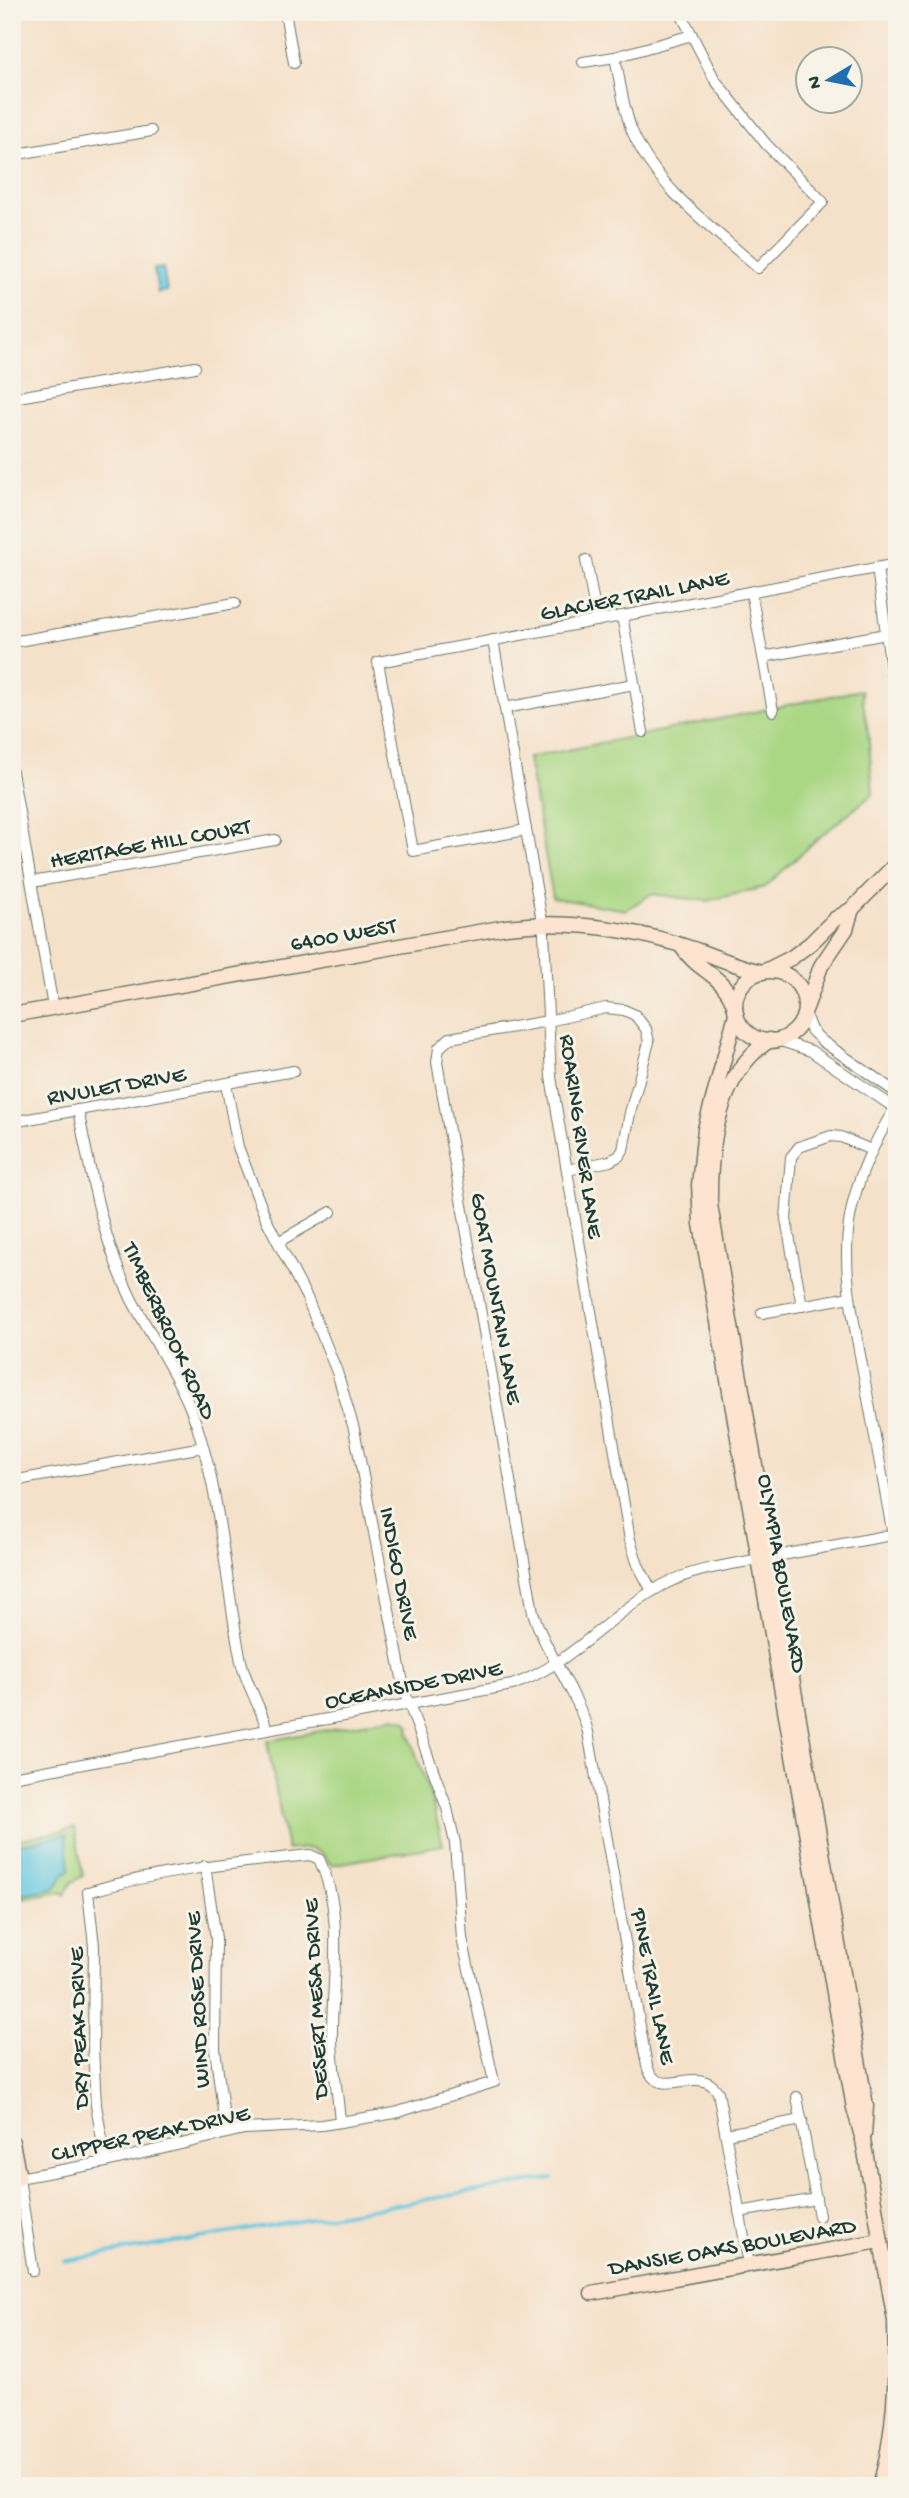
<svg xmlns="http://www.w3.org/2000/svg" width="909" height="2498" viewBox="0 0 909 2498" font-family="'Gochi Hand',sans-serif">
<rect width="100%" height="100%" fill="#f7f3e8"/>
<filter id="ink" filterUnits="userSpaceOnUse"><feTurbulence type="fractalNoise" baseFrequency=".0143" numOctaves="2"/><feDisplacementMap in="SourceGraphic" scale="14" xChannelSelector="R" yChannelSelector="G"/><feConvolveMatrix kernelMatrix="1 2 1 2 8 2 1 2 1" color-interpolation-filters="sRGB"/></filter>
<filter id="wash" filterUnits="userSpaceOnUse"><feTurbulence type="fractalNoise" baseFrequency=".00686" numOctaves="4" result="noise"/><feDisplacementMap in="SourceGraphic" scale="28" xChannelSelector="R" yChannelSelector="G"/><feGaussianBlur stdDeviation="1.57" result="paint"/><feColorMatrix in="noise" values="0 0 0 0 0 0 0 0 0 0 0 0 0 0 0 0 0 1.4 0 .05"/><feComposite in="paint" operator="in"/></filter>
<g filter="url(#wash)">
<rect width="100%" height="100%" fill="#f5e1c9"/>
<g fill="#aad784" stroke="#648a5c" stroke-width="2">
<polygon points="861,690 868,732 873,794 817,839 765,887 707,901 651,894 626,910 553,898 528,758"/>
<path d="M395,1717L406,1721L410,1727L408,1731L431,1798L443,1845L331,1865C320,1846 306,1847 287,1850L267,1741Z"/>
<polygon points="75,1828 83,1876 71,1883 65,1895 62,1892 12,1901 12,1841"/>
</g>
<g fill="#62c7e0" stroke="#40828a" stroke-width="2">
<polygon points="163,268 167,291 158,293 154,269"/>
<polygon points="66,1834 70,1869 62,1876 55,1889 12,1897 12,1846"/>
</g>
<g fill="none" stroke-linecap="round" stroke-linejoin="round">
<polyline stroke="#62c7e0" stroke-width="3.5" points="65,2261 553,2178"/>
</g>
</g>
<g filter="url(#ink)">
<g fill="none" stroke-linecap="round" stroke-linejoin="round">
<g stroke="#6a7668" stroke-width="12">
<g id="street">
<polyline points="285,12 294,63"/>
<path d="M615,57C620,81 623,108 632,131C656,188 713,228 758,268L823,202L766,144L715,80L680,12"/>
<polyline points="583,62 615,57 692,35"/>
<polyline points="12,155 151,131"/>
<polyline points="12,398 195,367"/>
<polyline points="586,560 597,621"/>
<polyline points="877,568 892,676 897,684"/>
<polyline points="751,592 773,711"/>
<polyline points="622,616 643,732"/>
<polyline points="493,640 544,933 551,1077 630,1540 638,1565 652,1591"/>
<polyline points="12,642 235,603"/>
<polyline points="763,657 886,634"/>
<polyline points="505,708 634,684"/>
<polyline points="12,772 53,1007"/>
<polyline points="526,830 413,851 378,662 897,564"/>
<polyline points="32,882 275,840"/>
<polyline points="804,1012 811,1030 822,1041 897,1093"/>
<polyline points="778,1040 811,1051 895,1108"/>
<path d="M78,1110C91,1174 102,1239 131,1298C153,1341 182,1380 197,1426C222,1502 225,1583 241,1661C246,1685 261,1706 267,1730"/>
<polyline points="12,1122 294,1071"/>
<path d="M567,1170L610,1161L619,1156L623,1150L630,1113L649,1042L646,1029L635,1015L624,1010L606,1008L548,1021L450,1038L439,1048L437,1062L533,1612C546,1655 576,1688 588,1732L647,2066C659,2104 698,2061 718,2092L749,2265"/>
<polyline points="278,1242 331,1212"/>
<polyline points="802,1306 786,1219 791,1157 799,1147 831,1136 841,1137 871,1150"/>
<polyline points="762,1313 850,1297"/>
<polyline points="12,1481 203,1447"/>
<path d="M893,1535C883,1480 873,1426 863,1371C854,1321 841,1269 850,1217C857,1176 875,1140 897,1105"/>
<path d="M12,1777L512,1685C571,1665 609,1614 663,1585C693,1569 728,1565 760,1559C806,1551 851,1542 897,1534"/>
<polyline points="205,1866 216,1938 215,2049 226,2133"/>
<polyline points="797,2097 819,2216"/>
<polyline points="726,2134 802,2120"/>
<path d="M106,2162L96,2105L93,2049L94,1946L88,1892C161,1870 235,1863 310,1855L319,1859C346,1915 331,1981 332,2041C333,2069 338,2095 340,2122"/>
<polyline points="19,2178 33,2271"/>
<polyline points="13,2179 106,2162 244,2129 322,2125 395,2113 494,2082 462,1938 455,1843 447,1808 405,1693 354,1429 337,1372 307,1298 266,1219 238,1147 226,1084"/>
<polyline points="739,2212 816,2199"/>
</g>
</g>
<g stroke="#6a7668" stroke-width="17">
<g id="secondary">
<path d="M682,947C699,973 725,974 735,1008"/>
<polyline points="765,971 791,958 811,943 835,919 852,909 897,863"/>
<circle cx="770" cy="1006" r="35"/>
<polyline points="806,1008 821,966 846,929 852,909"/>
<polyline points="736,1014 705,1129 699,1185 701,1224 854,2108 863,2140 897,2332"/>
<path d="M12,1015L506,927C572,919 634,929 696,950C718,958 739,967 762,972"/>
<path d="M770,1040C718,1073 709,1148 710,1205L866,2106L864,2135"/>
<polyline points="12,2142 19,2178"/>
<polyline points="592,2293 880,2241"/>
<path d="M880,2486C895,2433 897,2379 895,2325"/>
<polyline points="891,2486 897,2464"/>
</g>
</g>
<use href="#street" stroke="#fff" stroke-width="10"/>
<use href="#secondary" stroke="#fde4d0" stroke-width="14"/>
</g>
</g>
<g text-anchor="middle" stroke-width="6" stroke-linejoin="round" paint-order="stroke">
<g font-size="23" fill="#1f3d34" stroke="#f7f3e8">
<text transform="translate(634 594) rotate(-11)" y="8">GLACIER TRAIL LANE</text>
<text transform="translate(150 842) rotate(-10)" y="8">HERITAGE HILL COURT</text>
<text transform="translate(343 933) rotate(-10)" y="8">6400 WEST</text>
<text transform="translate(116 1084) rotate(-10)" y="8">RIVULET DRIVE</text>
<text transform="translate(583 1136) rotate(82)" y="8">ROARING RIVER LANE</text>
<text transform="translate(498 1298) rotate(80)" y="8">GOAT MOUNTAIN LANE</text>
<text transform="translate(171 1330) rotate(65)" y="8">TIMBERBROOK ROAD</text>
<text transform="translate(401 1573) rotate(79)" y="8">INDIGO DRIVE</text>
<text transform="translate(784 1573) rotate(80)" y="8">OLYMPIA BOULEVARD</text>
<text transform="translate(413 1683) rotate(-11)" y="8">OCEANSIDE DRIVE</text>
<text transform="translate(655 1986) rotate(79)" y="8">PINE TRAIL LANE</text>
<text transform="translate(314 1999) rotate(-93)" y="8">DESERT MESA DRIVE</text>
<text transform="translate(196 2000) rotate(-93)" y="8">WIND ROSE DRIVE</text>
<text transform="translate(77 2028) rotate(-92)" y="8">DRY PEAK DRIVE</text>
<text transform="translate(150 2132) rotate(-12)" y="8">CLIPPER PEAK DRIVE</text>
<text transform="translate(732 2245) rotate(-10)" y="8">DANSIE OAKS BOULEVARD</text>
</g>
</g>
<rect width="909" height="2498" fill="none" stroke="#f7f3e8" stroke-width="42"/>
<g transform="translate(829 80) rotate(260)"><circle r="33" fill="#f7f3e8" stroke="#a1aaa0" stroke-width="2"/>
<path d="M0-5L12 26L0 18L-12 26Z" fill="#1f6fb2"/>
<text y="-10" font-size="19" font-weight="bold" text-anchor="middle" fill="#1f3d34">N</text>
</g>
</svg>
